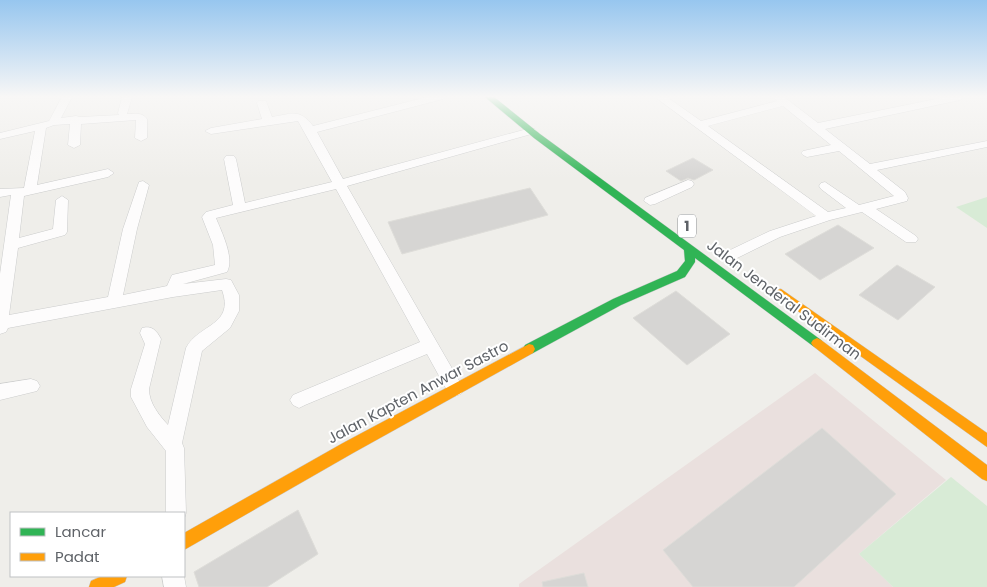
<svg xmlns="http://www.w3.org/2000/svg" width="987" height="587" viewBox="0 0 987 587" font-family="Poppins,sans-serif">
<rect width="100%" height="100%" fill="#efeeea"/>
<polygon fill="#eae0de" points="815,373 946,480 859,554 893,587 519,587 519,584"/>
<g fill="#d8ebd6">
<polygon points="987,197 987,228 956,207"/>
<polygon points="951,477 987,506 987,587 893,587 859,554"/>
</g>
<g fill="#d6d5d3" stroke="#deddd9">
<polygon points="693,158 713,170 694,180 688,178 681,181 666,171"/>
<polygon points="530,188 548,215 402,254 388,222"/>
<polygon points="838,225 874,248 820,280 785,254"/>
<polygon points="897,265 935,287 898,320 859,295"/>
<polygon points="676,291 730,334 687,365 633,318"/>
<polygon points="822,428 896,494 794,587 693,587 663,550"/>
<polygon points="298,510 318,554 267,587 199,587 194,572"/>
<polygon points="584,573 588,587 543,587 542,582"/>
</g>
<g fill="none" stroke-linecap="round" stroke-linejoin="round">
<g stroke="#cbcccc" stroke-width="1">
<g id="street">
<path d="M62,97H72L61,118L76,116L80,117L119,115L118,113L122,97H132L127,114C135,114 142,112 147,119V138L141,141L135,138L136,120L81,124L80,145L74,148L68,145L70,124L54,125L46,128L37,185L108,169L114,173L108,177L24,196L19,238L53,229L56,200L62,196L68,200L67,232L65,235L18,248L9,315L108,297L123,229L139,182L143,181L149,185L137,229L123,295L167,286L172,275L215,265L213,245L202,217L206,212L233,205L224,159L226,156H234L236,159L245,203L332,182L298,121L211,134L205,131L211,128L262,119L257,103L258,101H266L272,117C292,114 299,108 313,126L427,97H444L443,99L317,132L343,179L527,129H535L537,131L535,133L347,186L461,384L464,389L461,394L455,396L449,394L427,354L305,405L299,408L293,405L290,400L293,395L420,342L336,189L216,218C221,231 235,258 227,272L183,284L226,279L231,280L239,295V311L230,328L202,351L182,443L184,448L186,513L184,519V513H166V451L147,427L131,397V389L145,344L140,333L142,328C152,325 157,331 161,339L149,389C149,403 159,415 168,425L186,348C198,324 235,326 222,290L173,297L8,328L6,332L0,334V274L11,195L0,197V189L24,188L35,131L0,139V133L49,121Z"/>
<path d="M655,97H667L701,121L777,101L773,97H784L818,123L946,97H965L960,100L825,129L870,164L987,141V147L877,170L905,192L908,198L907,201L876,209L916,236L918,239L916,242H906L862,212L830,220L780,237L731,261L726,260L724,256L726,252L770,231L816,216ZM783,106L831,145L803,151L801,153L803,155L807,157L839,151L894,196L859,205L825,182L821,183L819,186L821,189L846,208L828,212L708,126Z"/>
<polygon points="688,180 692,181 694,184 692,187 655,204 650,205 644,201 645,198"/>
<polygon points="31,379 37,381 40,386 37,391 0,400 0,384"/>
<polygon points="162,576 184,576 186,587 164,587"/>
</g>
</g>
<g stroke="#cacacb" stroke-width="1">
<polygon id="fast" points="485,97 494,97 540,134 821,340 823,343 821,346 817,348 813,346 695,258 695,262 685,277 621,305 533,353 529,354 525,353 523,349 525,345 613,299 677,271 685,261 684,250 534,138"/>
</g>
<g stroke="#cacacb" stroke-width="1">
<g id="slow">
<polygon points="781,289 987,433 987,447 777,296 775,293 777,290"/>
<polygon points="817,338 821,340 987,465 987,481 982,479 813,346 811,343 813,340"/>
<polygon points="529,344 533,345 535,349 533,353 353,453 184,550 184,533 343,443"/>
<polygon points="102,576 127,576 125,582 114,587 89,587 91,581"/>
</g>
</g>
<use href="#street" fill="#fdfcfc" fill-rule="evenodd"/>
<use href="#fast" fill="#30b455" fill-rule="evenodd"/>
<use href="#slow" fill="#ff9f0a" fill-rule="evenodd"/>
</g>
<linearGradient id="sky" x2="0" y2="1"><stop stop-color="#97c6ef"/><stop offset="0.54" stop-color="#f8f7f6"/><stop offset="1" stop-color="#f8f7f6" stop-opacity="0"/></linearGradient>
<rect width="987" height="179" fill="url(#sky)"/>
<g text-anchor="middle" stroke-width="4" stroke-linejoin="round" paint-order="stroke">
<rect fill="#fff" stroke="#8f9295" stroke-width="1" x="678" y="214.5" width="18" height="23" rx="4"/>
<g font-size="14" font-weight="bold" fill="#5f6368">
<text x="687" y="231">1</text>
</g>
<g font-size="15" fill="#5f6368" stroke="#fff">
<text transform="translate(784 300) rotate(37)" y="5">Jalan Jenderal Sudirman</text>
<text transform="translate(418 392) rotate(-28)" y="5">Jalan Kapten Anwar Sastro</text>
</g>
</g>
<rect x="10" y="512" width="175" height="65" fill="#ffffff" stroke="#bfc1c3"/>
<rect x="20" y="528" width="25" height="8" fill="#30b455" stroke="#bfc1c3"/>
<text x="55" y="537" font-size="15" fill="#5f6368">Lancar</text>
<rect x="20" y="553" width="25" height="8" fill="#ff9f0a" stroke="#bfc1c3"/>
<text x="55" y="562" font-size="15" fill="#5f6368">Padat</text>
</svg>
